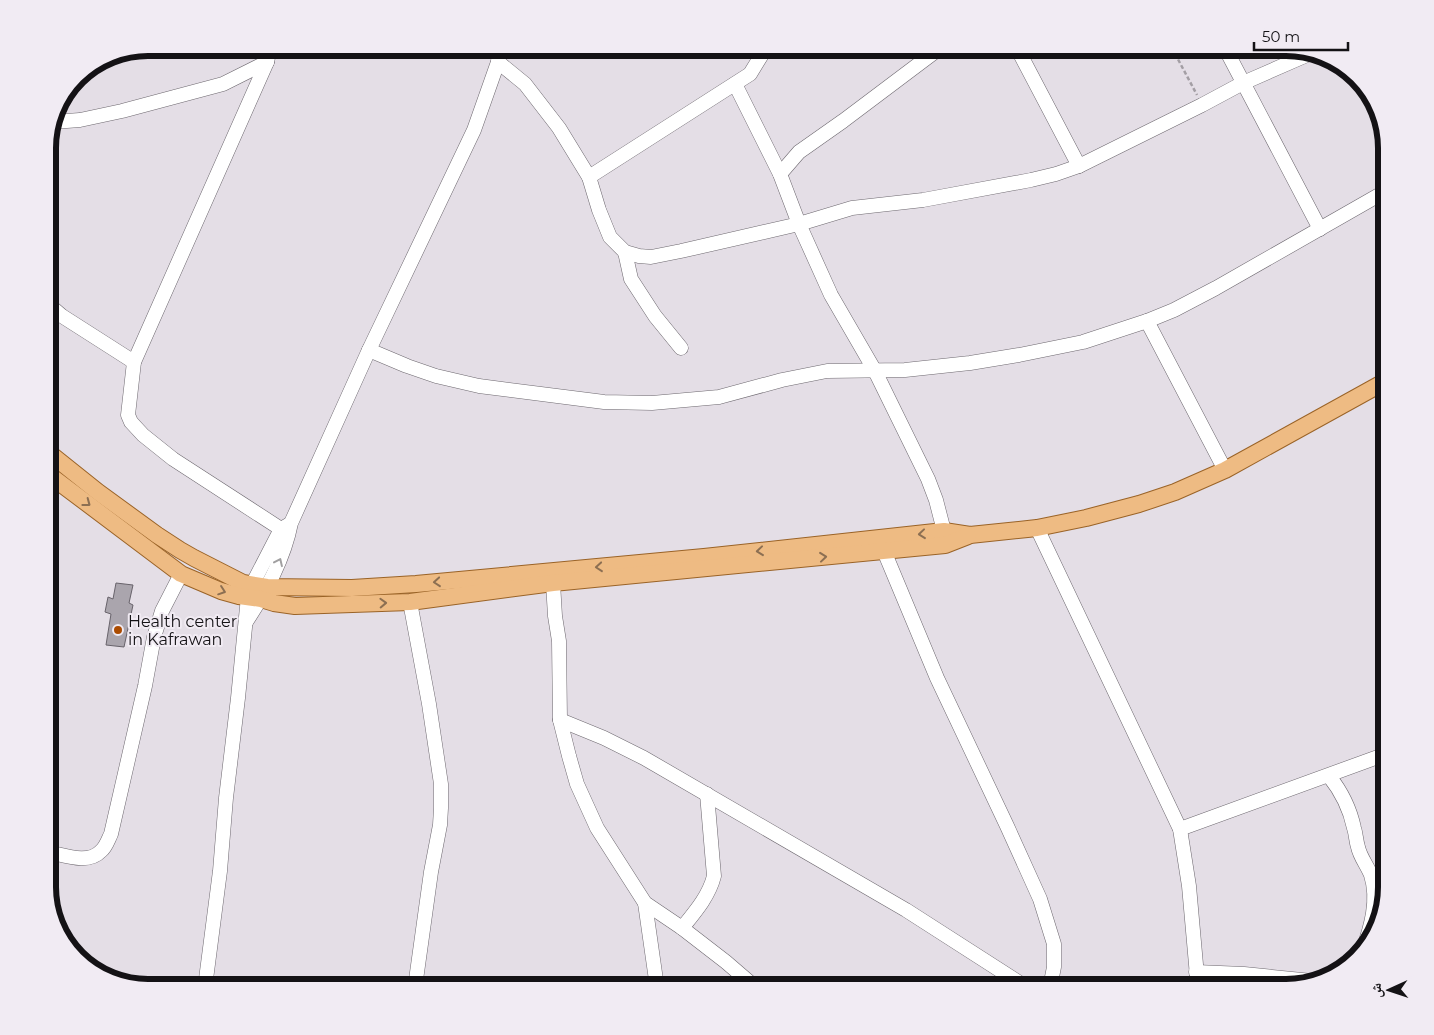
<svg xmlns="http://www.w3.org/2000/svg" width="1434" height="1035" viewBox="0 0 1434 1035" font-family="Montserrat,'Noto Naskh Arabic',sans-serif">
<rect width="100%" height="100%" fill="#e4dee6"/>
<polygon fill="#aaa5ad" stroke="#68636b" points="116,583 133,585 129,603 133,605 124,647 106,645 111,614 105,612 108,597 113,599"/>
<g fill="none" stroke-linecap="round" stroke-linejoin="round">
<g stroke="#6d686f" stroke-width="15">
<g id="minor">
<polyline points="270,48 267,62 134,362 128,415 131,422 143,435 173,459 281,529"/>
<polyline points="1017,48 1079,166"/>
<polyline points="1225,48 1320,229"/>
<polyline points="498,62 525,84 559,128 589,177 599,210 610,237 625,252 639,256 651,257 681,251 799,224 852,208 923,200 1031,180 1056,174 1079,166 1202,105 1243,83 1307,55"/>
<polyline points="735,84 780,174 799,224 831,295 875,371 928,479 936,500 944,531 945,542"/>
<polyline points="53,122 80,120 122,111 223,84 267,62"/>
<polyline points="780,174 799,152 843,121 940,48"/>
<polyline points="589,177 750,74 766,48"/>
<polyline points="625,252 631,279 655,316 681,348"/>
<polyline points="48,304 62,316 134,362"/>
<polyline points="1147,321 1225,470"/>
<polyline points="369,350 407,366 436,376 479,386 604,402 652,403 719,397 782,380 827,371 905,370 970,363 1019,355 1083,342 1147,321 1174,310 1216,288 1386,191"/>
<polyline points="1037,528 1180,829 1189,886 1198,987"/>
<polyline points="884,551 937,678 1007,826 1040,899 1054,944 1054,967 1050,987"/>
<polyline points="553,583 555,616 559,641 560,720 569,756 577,784 597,828 645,903 682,928 726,962 755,987"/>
<polyline points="410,602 429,704 441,784 441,808 440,825 431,872 415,987"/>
<path d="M246,622C266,591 284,559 291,523L369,350L474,130L498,62L500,48"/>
<polyline points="560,720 604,738 644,758 906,910 1026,987"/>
<path d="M1329,776C1341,791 1350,809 1354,828C1356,834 1356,841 1358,847C1360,857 1367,865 1371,875C1379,900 1371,927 1363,950"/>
<polyline points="1180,829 1386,754"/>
<path d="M48,852C64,855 88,865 101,851C106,847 108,840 111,834L145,686L154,637L162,611L181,574"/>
<polyline points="645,903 657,987"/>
<path d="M682,928C695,912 709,896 714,876L707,794"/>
<polyline points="1196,972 1244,974 1312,981"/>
<polyline points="205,987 220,871 226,798 238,698 248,597 252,585 281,529 288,525"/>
</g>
</g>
<g stroke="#9a6327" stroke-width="18">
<g id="major">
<polyline points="48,452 98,492 157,535 180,550 194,558 243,583 267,587 352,588 416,584 704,557 944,531 970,535 1037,528 1086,518 1139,504 1175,492 1225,470 1386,381"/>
<polyline points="48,474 181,574 221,591 239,596 261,599 274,603 295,606 410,602 553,583 945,545 968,536"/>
</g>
</g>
<polyline stroke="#a39ea4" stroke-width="2.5" stroke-dasharray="4 2.5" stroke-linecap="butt" points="1172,48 1197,95"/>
<use href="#minor" stroke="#fff" stroke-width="14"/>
<use href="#major" stroke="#eebb83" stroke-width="16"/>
</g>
<defs><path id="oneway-chevron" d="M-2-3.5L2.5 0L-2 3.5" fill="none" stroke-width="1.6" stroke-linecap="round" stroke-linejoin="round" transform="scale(1.25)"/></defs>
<g stroke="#8c6f52">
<use href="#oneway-chevron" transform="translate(87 503) rotate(37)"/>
<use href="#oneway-chevron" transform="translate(922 534) rotate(174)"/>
<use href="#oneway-chevron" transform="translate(760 551) rotate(174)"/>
<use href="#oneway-chevron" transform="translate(823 557) rotate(-6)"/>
<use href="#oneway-chevron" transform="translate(599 567) rotate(175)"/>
<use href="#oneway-chevron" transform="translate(437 582) rotate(175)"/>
<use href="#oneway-chevron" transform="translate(222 591) rotate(19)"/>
<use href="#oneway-chevron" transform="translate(383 603) rotate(-2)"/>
</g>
<use stroke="#a1a0a1" href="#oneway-chevron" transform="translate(279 562) rotate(-65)"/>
<circle fill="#ab4b00" stroke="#f1ebf3" stroke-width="2" cx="118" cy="630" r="5"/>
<g text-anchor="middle" stroke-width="4" stroke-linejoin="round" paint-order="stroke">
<g font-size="16" fill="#141215" stroke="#f1ebf3" text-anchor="start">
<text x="128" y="627">Health center<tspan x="128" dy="18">in Kafrawan</tspan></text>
</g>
</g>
<path d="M0 0H1434V1035H0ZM148 56H1286A92 92 0 0 1 1378 148V887A92 92 0 0 1 1286 979H148A92 92 0 0 1 56 887V148A92 92 0 0 1 148 56Z" fill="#f1ebf3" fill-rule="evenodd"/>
<path fill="none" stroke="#141215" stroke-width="6" d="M148 56H1286A92 92 0 0 1 1378 148V887A92 92 0 0 1 1286 979H148A92 92 0 0 1 56 887V148A92 92 0 0 1 148 56Z"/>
<g transform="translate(1389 990) rotate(267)" stroke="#f1ebf3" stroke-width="4" paint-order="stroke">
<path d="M0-4L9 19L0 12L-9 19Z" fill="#141215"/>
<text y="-8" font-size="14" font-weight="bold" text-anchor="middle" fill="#141215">ش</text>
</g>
<path d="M1254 42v8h94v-8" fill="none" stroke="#141215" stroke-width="2.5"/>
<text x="1262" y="42" font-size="15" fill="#141215" stroke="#f1ebf3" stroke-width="4" paint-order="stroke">50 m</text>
</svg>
